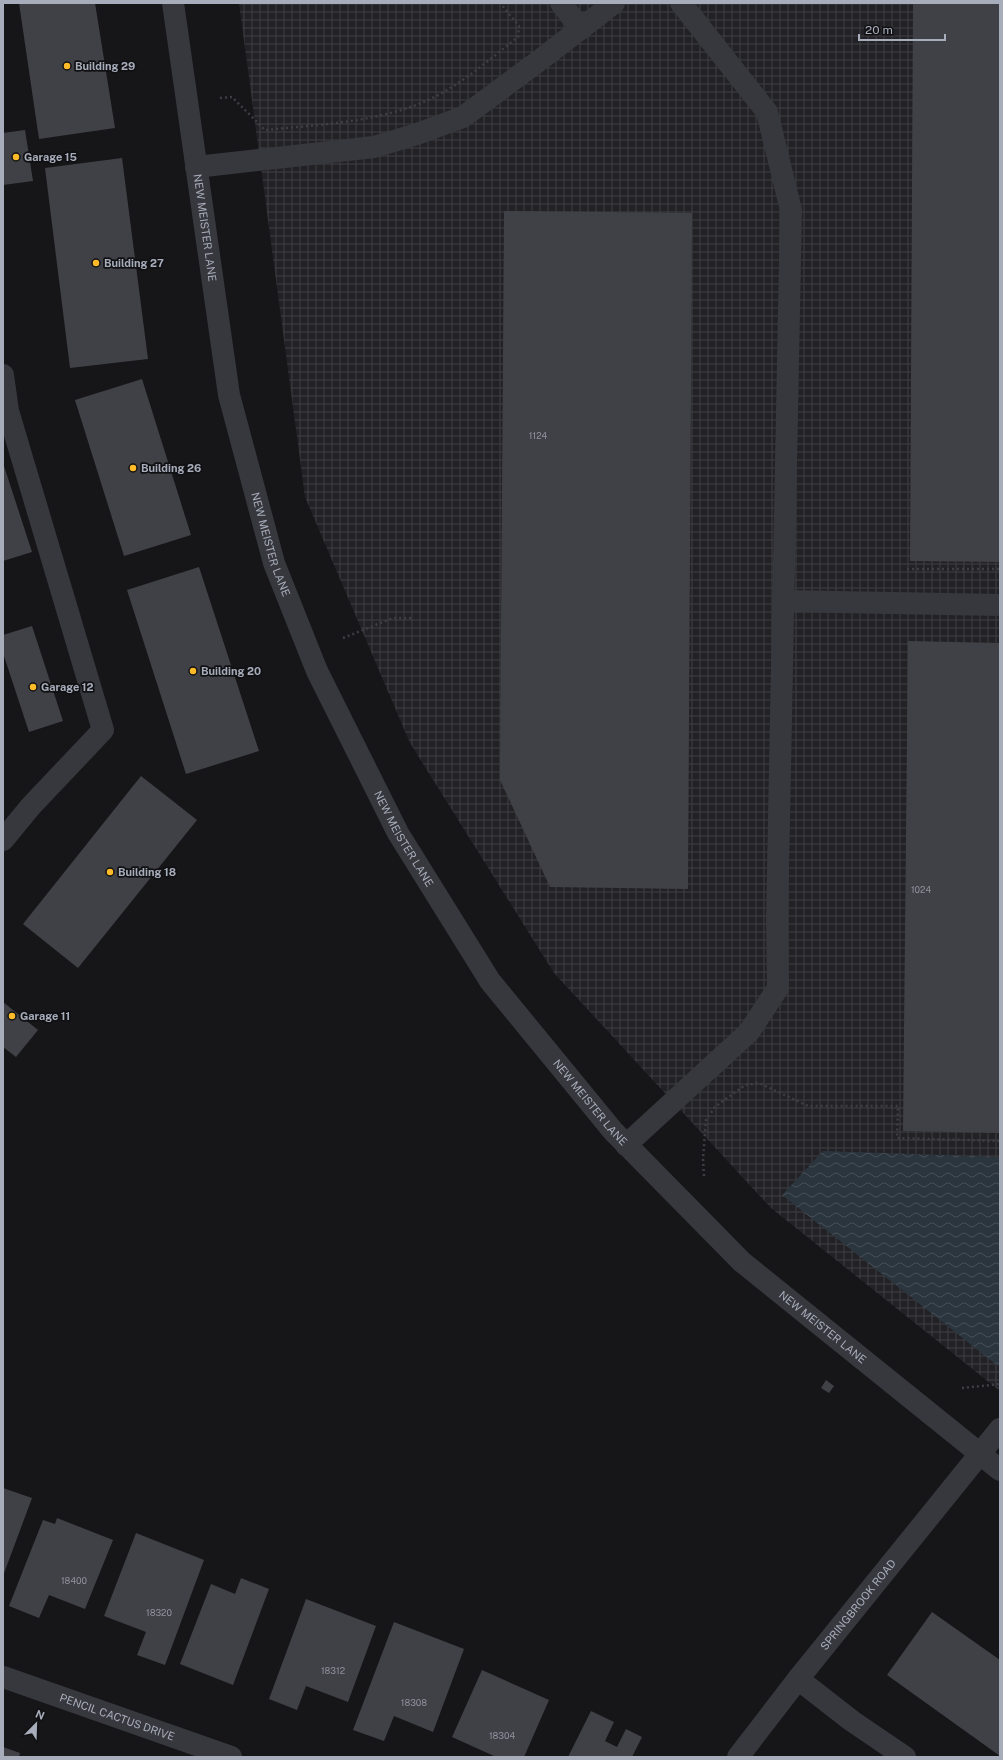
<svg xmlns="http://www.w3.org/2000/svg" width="1003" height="1760" viewBox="0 0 1003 1760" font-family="'Public Sans',sans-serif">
<defs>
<pattern id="industrial-grid" width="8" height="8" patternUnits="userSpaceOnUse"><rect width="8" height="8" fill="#222226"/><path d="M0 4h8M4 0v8" fill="none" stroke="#3f3f43"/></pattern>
<pattern id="water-waves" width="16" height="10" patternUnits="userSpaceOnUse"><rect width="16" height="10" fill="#2b353e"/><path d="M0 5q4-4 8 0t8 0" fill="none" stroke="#475058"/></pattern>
</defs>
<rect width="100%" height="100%" fill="#161619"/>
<polygon fill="url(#industrial-grid)" points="239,3 1000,3 1000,1391 771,1208 554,973 410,743 305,497"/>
<polygon fill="url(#water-waves)" points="823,1151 1000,1157 1000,1364 998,1366 782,1195"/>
<g fill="#404146">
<polygon points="19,3 95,3 115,128 39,139"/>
<polygon points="913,3 1000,3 1000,562 910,561"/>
<polygon points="25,130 33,181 3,185 3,133"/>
<polygon points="122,158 148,359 70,368 45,168"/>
<polygon points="504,211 692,213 688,889 550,887 500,780"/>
<polygon points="142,379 191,535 124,556 75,400"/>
<polygon points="3,463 32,552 3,561"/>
<polygon points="199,567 259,751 186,774 127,590"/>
<polygon points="32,626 63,721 29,732 3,653 3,635"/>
<polygon points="908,641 1000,643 1000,1133 903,1131"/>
<polygon points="141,776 197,820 78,968 23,924"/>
<polygon points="3,1002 38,1030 16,1057 3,1047"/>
<polygon points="826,1380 834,1386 829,1393 821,1388"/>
<polygon points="3,1488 32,1498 3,1576"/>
<polygon points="57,1518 113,1540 85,1609 49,1595 39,1618 9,1606 43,1520 55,1524"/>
<polygon points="136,1533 204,1560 165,1665 137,1655 146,1632 104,1616"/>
<polygon points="241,1578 269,1589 233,1685 180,1664 211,1584 235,1594"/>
<polygon points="306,1599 376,1626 348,1702 306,1686 297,1710 269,1699"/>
<polygon points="932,1612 1000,1660 1000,1756 887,1675"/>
<polygon points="394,1622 464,1649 433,1732 394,1716 384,1741 353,1730"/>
<polygon points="482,1670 549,1700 524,1757 494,1757 494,1756 452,1737"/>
<polygon points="591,1711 614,1722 605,1741 617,1747 626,1729 642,1737 632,1757 568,1757"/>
<polygon points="3,1747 20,1753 19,1757 3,1757"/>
</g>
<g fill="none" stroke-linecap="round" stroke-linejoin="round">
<g stroke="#3d3f45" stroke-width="2.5" stroke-dasharray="2 3" stroke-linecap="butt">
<path d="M220,98L232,97L265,130C324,124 390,122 442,93C470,77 494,56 518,37L519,26L500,3"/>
<polyline points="907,569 1000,569"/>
<polyline points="343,638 393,618 414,618"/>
<polyline points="704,1176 703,1159 706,1120 715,1107 745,1085 759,1083 808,1106 898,1106 897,1138 1000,1141"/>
<polyline points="962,1388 1000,1384"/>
</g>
<g stroke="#37383e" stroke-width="22">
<path id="s1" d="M173,3L229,395L274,563L317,671L398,833L490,981L613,1131L742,1262L1000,1470"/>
<polyline points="561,3 581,29"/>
<polyline points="196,167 374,147 417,134 463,117 540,60 614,3"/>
<polyline points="3,375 8,411 103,730 31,806 3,840"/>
<polyline points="783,601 1000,605"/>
<polyline points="626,1145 749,1032 778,988 777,920 791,210 767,112 681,3"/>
<path id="s2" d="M3,1677L231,1757"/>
<polyline points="798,1679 852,1721 905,1757"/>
<path id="s3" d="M738,1757L798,1679L1000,1429"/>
</g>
</g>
<g fill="#ffbb28" stroke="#111114" stroke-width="1.5">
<circle cx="67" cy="66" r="4"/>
<circle cx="16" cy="157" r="4"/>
<circle cx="96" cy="263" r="4"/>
<circle cx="133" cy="468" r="4"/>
<circle cx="193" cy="671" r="4"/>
<circle cx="33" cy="687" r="4"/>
<circle cx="110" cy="872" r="4"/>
<circle cx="12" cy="1016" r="4"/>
</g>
<g text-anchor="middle" stroke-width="3.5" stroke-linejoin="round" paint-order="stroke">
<g font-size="9" fill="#8d929d">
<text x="538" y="439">1124</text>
<text x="921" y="893">1024</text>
<text x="74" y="1584">18400</text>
<text x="159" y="1616">18320</text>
<text x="333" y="1674">18312</text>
<text x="414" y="1706">18308</text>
<text x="502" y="1739">18304</text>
</g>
<g font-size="11" font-weight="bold" fill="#a7adba" stroke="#111114" text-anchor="start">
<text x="75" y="70">Building 29</text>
<text x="24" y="161">Garage 15</text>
<text x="104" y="267">Building 27</text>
<text x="141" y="472">Building 26</text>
<text x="201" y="675">Building 20</text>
<text x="41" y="691">Garage 12</text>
<text x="118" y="876">Building 18</text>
<text x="20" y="1020">Garage 11</text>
</g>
<g font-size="11" fill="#a7adba" stroke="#111114">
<text dy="4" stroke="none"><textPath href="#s1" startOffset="227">NEW MEISTER LANE</textPath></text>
<text dy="4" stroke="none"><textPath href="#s1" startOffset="551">NEW MEISTER LANE</textPath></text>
<text dy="4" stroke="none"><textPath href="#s1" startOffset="875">NEW MEISTER LANE</textPath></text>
<text dy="4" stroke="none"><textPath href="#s1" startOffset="1199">NEW MEISTER LANE</textPath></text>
<text dy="4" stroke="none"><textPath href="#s1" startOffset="1523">NEW MEISTER LANE</textPath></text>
<text dy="4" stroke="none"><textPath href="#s3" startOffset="194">SPRINGBROOK ROAD</textPath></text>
<text dy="4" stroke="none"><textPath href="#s2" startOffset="121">PENCIL CACTUS DRIVE</textPath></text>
</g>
</g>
<rect width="1003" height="1760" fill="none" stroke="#a7adba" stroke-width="8"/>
<g transform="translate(36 1724) rotate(23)" stroke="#111114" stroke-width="3" paint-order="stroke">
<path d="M0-3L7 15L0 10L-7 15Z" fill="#a7adba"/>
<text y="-6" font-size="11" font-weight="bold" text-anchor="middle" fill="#a7adba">N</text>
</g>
<path d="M859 34v6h86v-6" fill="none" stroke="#a7adba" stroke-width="2"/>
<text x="865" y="34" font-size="12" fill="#a7adba" stroke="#111114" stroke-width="3" paint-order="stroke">20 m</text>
</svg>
